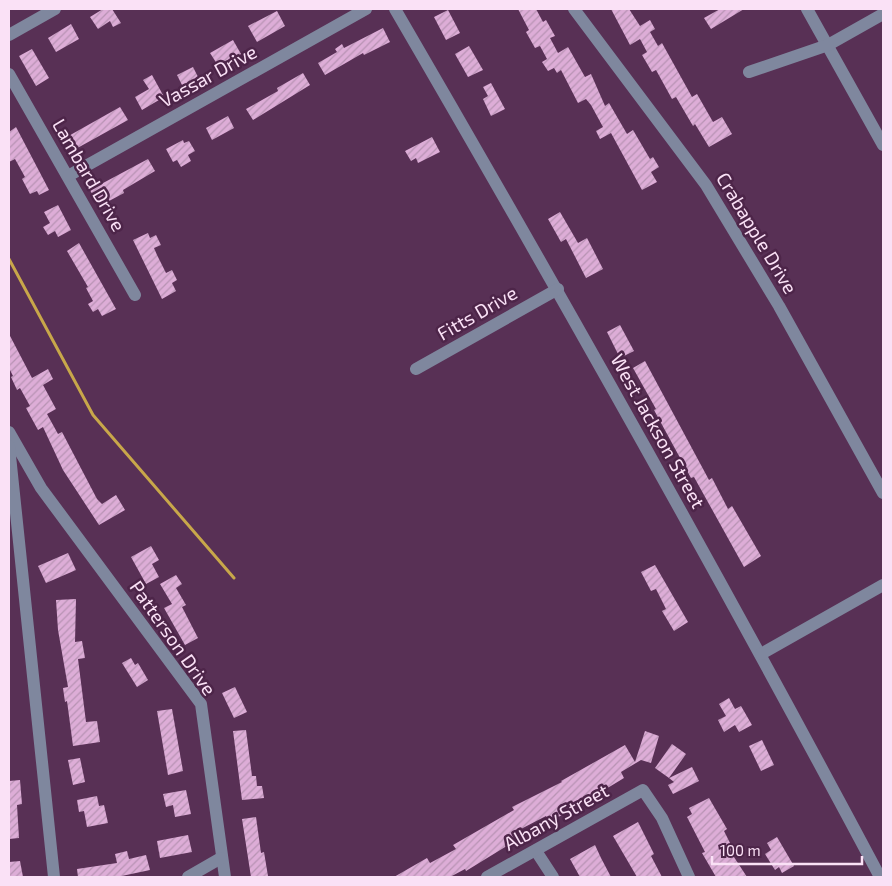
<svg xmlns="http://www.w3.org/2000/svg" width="892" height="886" viewBox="0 0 892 886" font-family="'Exo 2',sans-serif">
<defs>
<pattern id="building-hatch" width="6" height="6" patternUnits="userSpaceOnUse" patternTransform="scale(1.25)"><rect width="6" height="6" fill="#ddadd7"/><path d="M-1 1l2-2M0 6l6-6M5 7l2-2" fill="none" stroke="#b893b4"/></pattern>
</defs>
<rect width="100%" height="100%" fill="#583055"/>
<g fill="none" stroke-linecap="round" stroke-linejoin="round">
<polyline stroke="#c8a74a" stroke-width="3" points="9,259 93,415 234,578"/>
</g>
<g fill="url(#building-hatch)">
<polygon points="103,9 112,9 121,23 113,27 110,21 98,29 90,17"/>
<polygon points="518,9 536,9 543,22 546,20 555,36 550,38 558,53 568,47 585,77 591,74 605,106 609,103 627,134 633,130 650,159 653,157 659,167 651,172 657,182 642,190 611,133 600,139 596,131 603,127 591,105 586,99 578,103 561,70 557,73 554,68 548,71 542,62 547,59 540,46 535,48 526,32 529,30"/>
<polygon points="611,9 629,9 640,26 650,20 655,29 650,32 658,46 662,43 692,97 697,94 713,122 722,117 732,134 709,147 695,124 693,126 676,97 672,99 656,70 652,72 642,55 647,52 640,39 630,45"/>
<polygon points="720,9 744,9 711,29 704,18"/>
<polygon points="448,10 460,33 446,40 434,17"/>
<polygon points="277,11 285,26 257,42 248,26"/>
<polygon points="71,24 79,39 56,52 48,38"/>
<polygon points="383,28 390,42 364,55 363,53 325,75 318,63 337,52 335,49 342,44 344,48"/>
<polygon points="233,40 241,54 219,67 210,53"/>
<polygon points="469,46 483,70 468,77 455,54"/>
<polygon points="32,49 49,78 36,86 19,56"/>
<polygon points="193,67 199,79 183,87 177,75"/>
<polygon points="303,73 310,85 253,120 246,109 278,91 277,88"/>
<polygon points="152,75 163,95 158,98 159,100 142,110 135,97 149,89 143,80"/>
<polygon points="491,83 505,109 491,116 483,99 488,96 483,87"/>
<polygon points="120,107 128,120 72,151 65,138"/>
<polygon points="228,116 234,128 212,140 206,128"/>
<polygon points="16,127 49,190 39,195 37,191 30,194 22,179 25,177 15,159 9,162 9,132"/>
<polygon points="432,137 440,152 418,163 416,158 411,161 405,151"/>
<polygon points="183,140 184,143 189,141 195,151 188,155 191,161 181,167 177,160 173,162 166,149"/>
<polygon points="148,159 155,171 123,190 124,193 109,201 107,197 97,203 90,190"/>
<polygon points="58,205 71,230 58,237 55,231 48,235 43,227 50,223 44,212"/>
<polygon points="560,212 578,243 587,238 603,269 586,278 566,239 561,242 548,219"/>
<polygon points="148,233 150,238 156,235 161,245 154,248 157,255 166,273 172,270 177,280 172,283 176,291 162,299 133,240"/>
<polygon points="79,243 116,309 102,316 98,309 93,312 88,304 93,301 86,288 88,287 67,251"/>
<polygon points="620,325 634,351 620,358 607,332"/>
<polygon points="9,334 32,378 48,369 53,379 43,385 56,409 47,414 58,434 62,432 97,499 102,504 116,495 125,510 99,525 63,470 43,427 38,430 26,408 30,406 20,388 17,390 11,377 13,376 9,368"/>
<polygon points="645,361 709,480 712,478 728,509 732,506 761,556 744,567 694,477 691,478 654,410 656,409 633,368"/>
<polygon points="151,546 159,560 152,564 159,577 146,584 131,557"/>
<polygon points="68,553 76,570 46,583 38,566"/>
<polygon points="655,565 688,622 674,631 662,611 666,609 656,589 651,591 641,572"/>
<polygon points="176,575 182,584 176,588 186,605 182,607 198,638 185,645 164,608 172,604 160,584"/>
<polygon points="76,599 75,642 82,641 85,658 78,659 86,722 97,721 100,742 73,746 67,701 65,702 63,688 68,687 58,630 56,600"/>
<polygon points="131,658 135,665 138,663 148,680 137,687 122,663"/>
<polygon points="235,687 247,712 234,718 222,693"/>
<polygon points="729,698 735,709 741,706 752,725 739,732 735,725 724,732 718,720 726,716 719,704"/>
<polygon points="172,709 183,771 168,775 157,711"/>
<polygon points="246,730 252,776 256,776 257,786 262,786 264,798 242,800 233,731"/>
<polygon points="645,731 659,736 651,763 641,760 621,772 624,778 573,809 549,822 546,816 519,830 523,836 466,871 465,869 450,877 394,877 427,858 430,863 456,849 453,845 514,810 512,807 562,782 561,781 625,745 635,762"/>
<polygon points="762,740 774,765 761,771 749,746"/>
<polygon points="672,744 686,754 669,778 655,768"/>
<polygon points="80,758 85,782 73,785 68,760"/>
<polygon points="692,767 699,781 673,794 668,785 674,782 669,778"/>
<polygon points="20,780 22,804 17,805 19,838 9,839 9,781"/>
<polygon points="186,790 191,814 175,817 173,805 166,807 163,794"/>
<polygon points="97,796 99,806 104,805 108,823 87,827 84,811 79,812 77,800"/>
<polygon points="709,798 727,829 724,831 733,849 730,851 747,877 716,877 702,853 705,852 687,817 692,814 689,808"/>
<polygon points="256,817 261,853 264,852 268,876 261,877 251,877 242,819"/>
<polygon points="638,822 654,854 651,856 662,877 637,877 613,836"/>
<polygon points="188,835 192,852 160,858 157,841"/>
<polygon points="777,837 794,866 782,873 779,867 775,870 765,854 771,850 767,843"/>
<polygon points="595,845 601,858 611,877 580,877 570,859"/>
<polygon points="127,851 129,859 146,855 150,870 117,877 78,877 77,869 117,863 115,854"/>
<polygon points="20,861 23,877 9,877 9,862"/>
</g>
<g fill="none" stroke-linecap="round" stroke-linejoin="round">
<g stroke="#7f879e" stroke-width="12">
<path d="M395,9C562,296 724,584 880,877"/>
<polyline points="574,9 706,185 779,306 883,493"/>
<polyline points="807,9 883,145"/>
<polyline points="9,35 55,9"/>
<polyline points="749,72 828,45 883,14"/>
<polyline points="9,74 135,295"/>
<polyline points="68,176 366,9"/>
<polyline points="416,369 558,289"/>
<polyline points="9,432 41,488 201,704 225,877"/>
<polyline points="9,446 54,877"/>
<polyline points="761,654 883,585"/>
<polyline points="536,851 553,877"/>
<polyline points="188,877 221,858"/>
<polyline points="487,877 643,790 662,818 689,877"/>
</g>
</g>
<g text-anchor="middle" stroke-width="5" stroke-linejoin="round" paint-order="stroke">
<g font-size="19" fill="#fae1f6" stroke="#4d2549">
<text transform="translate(208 76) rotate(-29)" y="7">Vassar Drive</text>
<text transform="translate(89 175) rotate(60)" y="7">Lambard Drive</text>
<text transform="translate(757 233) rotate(59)" y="7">Crabapple Drive</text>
<text transform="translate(477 313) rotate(-30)" y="7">Fitts Drive</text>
<text transform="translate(658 431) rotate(61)" y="7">West Jackson Street</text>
<text transform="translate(173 638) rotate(55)" y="7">Patterson Drive</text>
<text transform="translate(556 817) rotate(-29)" y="7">Albany Street</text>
</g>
</g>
<rect width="892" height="886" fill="none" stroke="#fae1f6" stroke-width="20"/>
<path d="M712 856v8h150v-8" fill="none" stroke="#fae1f6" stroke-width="2.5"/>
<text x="720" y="856" font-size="15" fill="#fae1f6" stroke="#4d2549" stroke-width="4" paint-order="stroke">100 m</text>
</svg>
